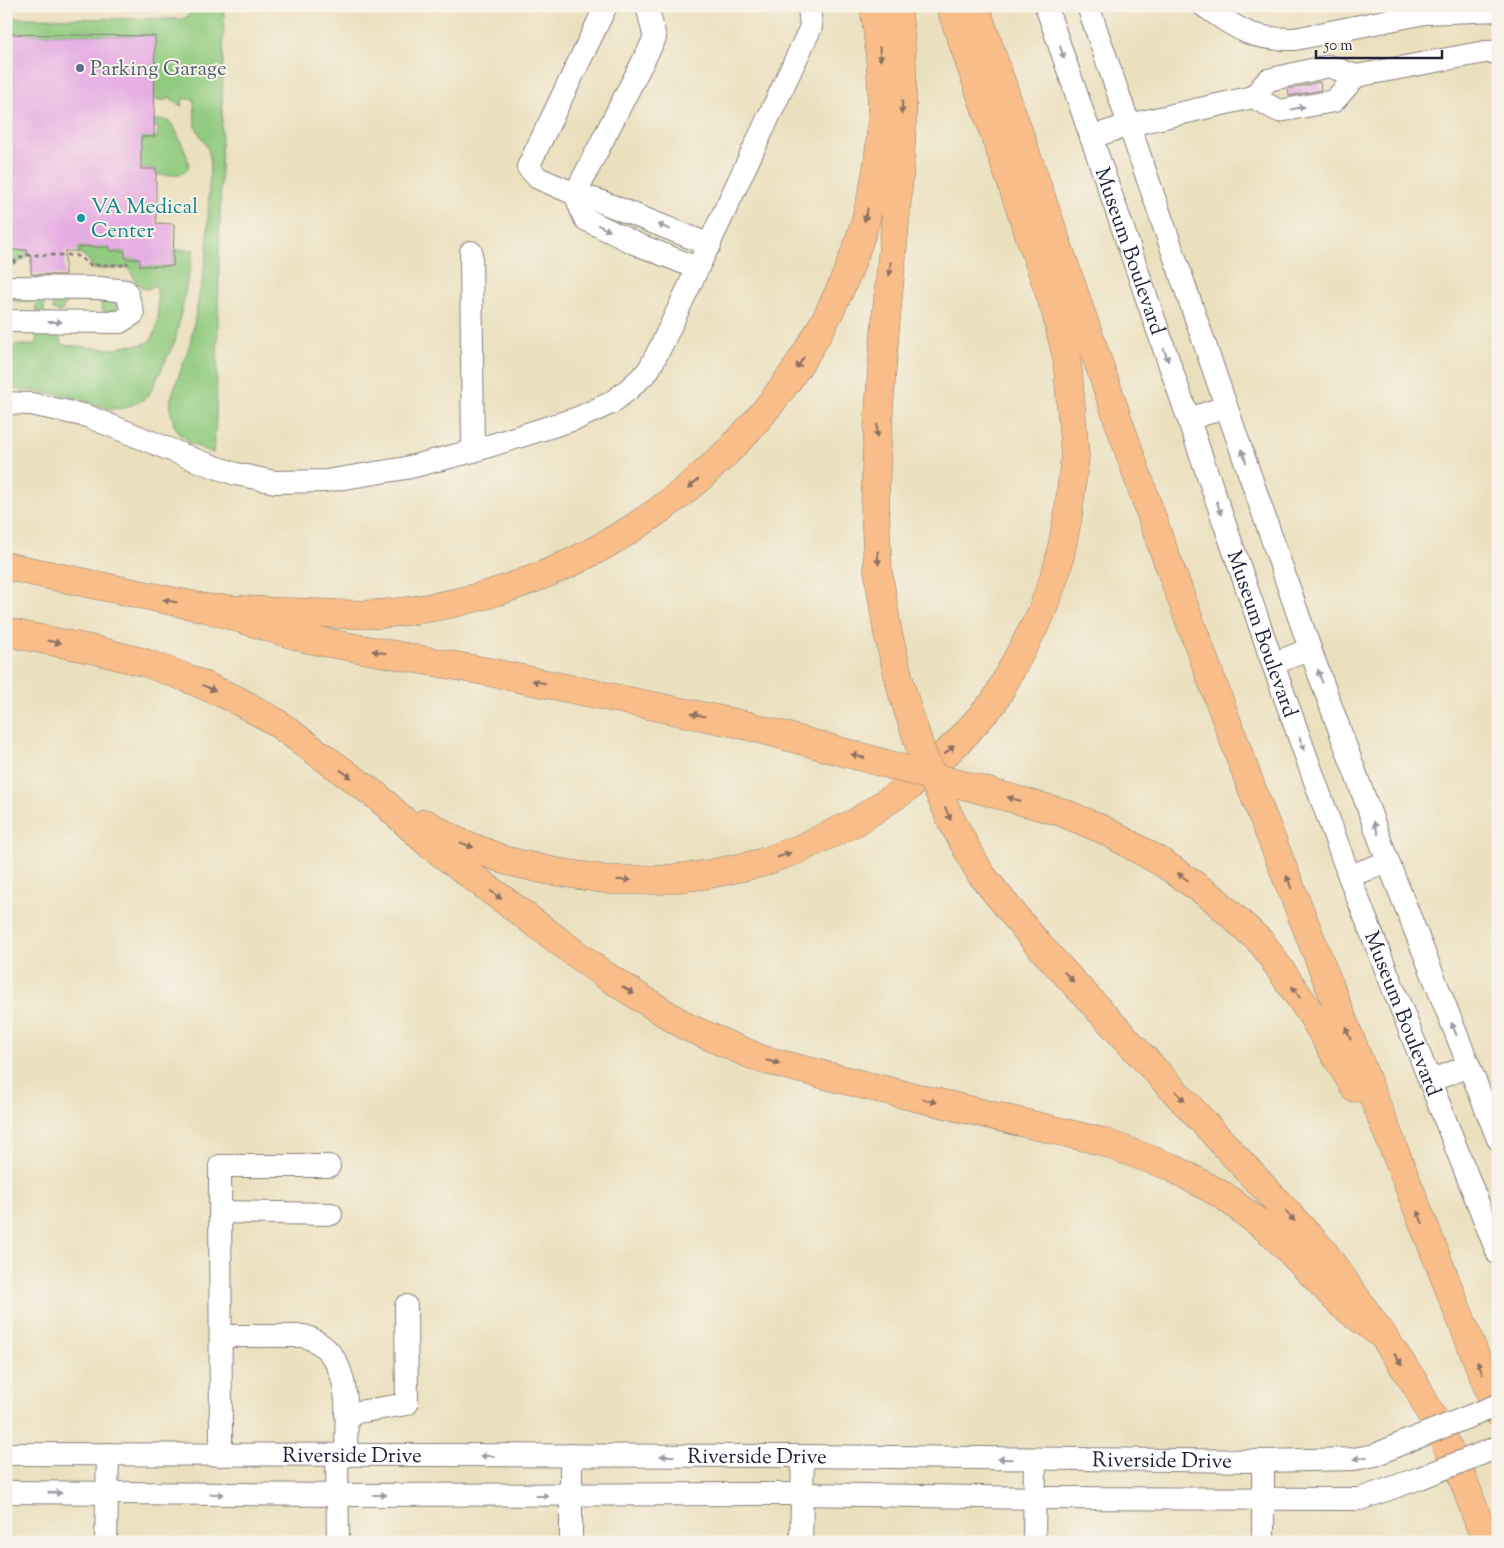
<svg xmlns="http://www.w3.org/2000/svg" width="1504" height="1548" viewBox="0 0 1504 1548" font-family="'Sorts Mill Goudy',serif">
<rect width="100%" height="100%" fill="#f7f3e8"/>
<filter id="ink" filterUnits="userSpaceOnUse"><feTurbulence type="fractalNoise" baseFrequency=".02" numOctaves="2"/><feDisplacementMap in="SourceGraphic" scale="10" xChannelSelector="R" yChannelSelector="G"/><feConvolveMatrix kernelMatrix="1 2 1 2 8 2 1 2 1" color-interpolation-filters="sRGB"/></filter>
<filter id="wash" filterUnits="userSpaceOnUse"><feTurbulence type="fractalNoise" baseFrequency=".0096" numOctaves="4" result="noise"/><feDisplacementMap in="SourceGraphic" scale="20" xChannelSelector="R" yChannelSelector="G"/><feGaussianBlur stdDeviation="1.12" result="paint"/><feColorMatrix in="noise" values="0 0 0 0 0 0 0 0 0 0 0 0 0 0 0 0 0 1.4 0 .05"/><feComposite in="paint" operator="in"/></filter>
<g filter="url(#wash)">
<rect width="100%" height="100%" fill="#ebe0be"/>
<g fill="#91cb7f" stroke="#5a765d">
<path d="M192,6H221L224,14L216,419L213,453L187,442V439L180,435L174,425L170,409L171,398L190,344L207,254L210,158L208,149L195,126L194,99H182V106L172,101V98L167,97V100H154V36L6,34V18L182,19C188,17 193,13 192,6Z"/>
<path d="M154,121C159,120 164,119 169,122C175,125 178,136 181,142C197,175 187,175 156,175V169H141L80,136L157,137L158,127L153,126Z"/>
<polygon points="6,246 11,246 12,250 27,250 27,257 14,266 6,279"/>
<path d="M78,247H110V251H125V259H140V266H173V250H194L175,341L154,385L148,396L142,400L125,408L110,409L65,395L6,388V348H12L16,345H34L37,340L32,329L56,330L63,345C82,346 99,349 118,349L121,346C128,345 137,346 144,344C163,338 157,302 157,287L153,286L148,289C137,288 134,278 129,268L93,269C90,261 85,255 77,252Z"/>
<polygon points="6,296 106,296 116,301 117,307 113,312 103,311 100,301 68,301 61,312 53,310 53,299 45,299 44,312 37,312 35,308 39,301 6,301"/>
</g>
<g id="blocks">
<g fill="#e6ade2">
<polygon points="6,34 155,36 154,137 141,137 141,169 156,169 156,223 174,224 173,266 140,266 140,259 125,259 125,251 110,251 110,247 78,247 78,251 65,251 65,275 31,274 31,255 27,255 27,250 11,250 11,246 6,246"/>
<polygon points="1320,82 1321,90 1289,96 1288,89"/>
</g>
</g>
</g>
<g filter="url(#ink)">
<use href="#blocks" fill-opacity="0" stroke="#86817c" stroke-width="1"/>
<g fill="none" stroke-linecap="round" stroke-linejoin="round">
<g stroke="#86817c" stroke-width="24">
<g id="minor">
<polyline points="606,6 528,167 538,178 575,194 597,200 710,245"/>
<polyline points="647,6 655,38 575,194 585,219 634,243 697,268"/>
<path id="s1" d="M1046,6L1273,664L1349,876L1498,1254"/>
<polyline points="1088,6 1310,649 1388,862 1498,1139"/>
<path d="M1204,6C1239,30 1251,40 1295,39L1425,13L1498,10"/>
<polyline points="1253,97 1279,111 1334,101 1356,76"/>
<polyline points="1091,137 1129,125 1253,97 1268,80 1329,66 1356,76 1485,52 1498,52"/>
<polyline points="471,252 473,451"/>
<polyline points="6,287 99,288 126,291 133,314 120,322 6,321"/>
<polyline points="6,403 31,404 87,416 198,461 236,474 275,482 326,481 406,468 473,451 578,418 611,403 629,389 648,371 662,344 811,27 809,6"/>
<polyline points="1189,419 1226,407"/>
<polyline points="1273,664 1310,649"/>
<polyline points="1349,876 1388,862"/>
<polyline points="1430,1081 1469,1066"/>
<polyline points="220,1212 331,1214"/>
<path d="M221,1336H304C355,1353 346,1413 346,1456"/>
<polyline points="346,1414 407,1404 406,1306"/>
<path id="s2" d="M6,1454L803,1456L1263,1461L1354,1459L1375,1455L1405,1442"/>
<polyline points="221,1455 220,1166 329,1166"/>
<polyline points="337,1456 338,1542"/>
<polyline points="1263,1461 1263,1542"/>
<polyline points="6,1492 338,1495 802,1494 1035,1498 1360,1499 1420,1478"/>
<polyline points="106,1542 108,1454"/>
<polyline points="571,1542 571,1455"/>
<polyline points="801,1542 803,1456"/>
<polyline points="1034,1542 1035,1460"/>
</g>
</g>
<g stroke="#86817c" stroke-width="29">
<g id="highway">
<polyline points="975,6 1159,538 1253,792 1498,1413"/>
<path d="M875,509C876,428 883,348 891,267C899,180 909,93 897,6"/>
<polyline points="6,566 205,608 307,639 489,672 745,725"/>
<path d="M205,608C242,610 279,612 316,613C340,614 366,616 390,613C412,611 436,607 458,602C661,556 831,390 874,186C886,126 883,65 874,6"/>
<polyline points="6,632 95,650 146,663 187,678 235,699 274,721 378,797 430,845 603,974 687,1027 761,1059 868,1086 1100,1141 1171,1167 1224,1196 1272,1233 1343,1306 1383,1336"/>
<polyline points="1061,812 1102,829 1163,863 1213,898 1262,943 1311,1014 1355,1088"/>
<polyline points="425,823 457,841 507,861 551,871 610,880 660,880 710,874 761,863 799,849 856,822 909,787 959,741 994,702 1041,614 1058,566 1068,516 1075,456 1067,358 1055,309 950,6"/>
<polyline points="1036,942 1323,1251 1383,1336 1416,1385 1460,1471 1486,1542"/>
</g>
</g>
<polyline stroke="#86817c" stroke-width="3" stroke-dasharray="4 4" stroke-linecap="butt" points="6,265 11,265 18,258 27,255 75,255 81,258 90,265 127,265 127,262"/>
<use href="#minor" stroke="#fff" stroke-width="22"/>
<use href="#highway" stroke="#f8bd88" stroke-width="28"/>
<g stroke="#86817c" stroke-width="24" stroke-linecap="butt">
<g id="minor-bridge">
<polyline points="1405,1442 1498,1405"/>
<polyline points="1420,1478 1498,1447"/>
</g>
</g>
<g stroke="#86817c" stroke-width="29" stroke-linecap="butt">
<g id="highway-bridge">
<polyline points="875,509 878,571 888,634 903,695 923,756 951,820 980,873 1036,942"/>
<polyline points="745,725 1061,812"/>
</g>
</g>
<use href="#minor-bridge" stroke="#fff" stroke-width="22"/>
<use href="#highway-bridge" stroke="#f8bd88" stroke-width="28"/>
</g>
<defs><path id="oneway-solid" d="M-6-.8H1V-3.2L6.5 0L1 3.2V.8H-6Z" transform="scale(1.25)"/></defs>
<g fill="#9c9ca7">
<use href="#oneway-solid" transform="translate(1062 52) rotate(71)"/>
<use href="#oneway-solid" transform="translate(1298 108) rotate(-11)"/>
<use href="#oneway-solid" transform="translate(664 227) rotate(-158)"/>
<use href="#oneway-solid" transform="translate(604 228) rotate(26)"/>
<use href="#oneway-solid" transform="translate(55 322)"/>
<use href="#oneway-solid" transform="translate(1166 355) rotate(71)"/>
<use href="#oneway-solid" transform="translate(1244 456) rotate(-109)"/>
<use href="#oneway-solid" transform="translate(1219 508) rotate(71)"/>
<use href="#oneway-solid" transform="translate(1320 676) rotate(-110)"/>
<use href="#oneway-solid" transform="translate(1302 744) rotate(70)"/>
<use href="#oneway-solid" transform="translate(1376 828) rotate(-110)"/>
<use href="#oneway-solid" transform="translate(1454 1029) rotate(-112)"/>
<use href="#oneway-solid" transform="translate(487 1456) rotate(180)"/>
<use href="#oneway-solid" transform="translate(667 1456) rotate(-180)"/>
<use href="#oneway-solid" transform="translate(1360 1458) rotate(171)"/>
<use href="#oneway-solid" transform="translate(1005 1459) rotate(-179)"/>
<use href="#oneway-solid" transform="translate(55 1493) rotate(1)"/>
<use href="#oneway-solid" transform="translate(217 1494) rotate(1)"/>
<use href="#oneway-solid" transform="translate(380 1495)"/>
<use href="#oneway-solid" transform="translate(542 1496)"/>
</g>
<g fill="#8d7062">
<use href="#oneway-solid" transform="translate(880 54) rotate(86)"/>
<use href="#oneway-solid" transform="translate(902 107) rotate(92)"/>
<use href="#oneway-solid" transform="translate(866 215) rotate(105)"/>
<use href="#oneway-solid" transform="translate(890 269) rotate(96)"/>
<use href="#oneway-solid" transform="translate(800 363) rotate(123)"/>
<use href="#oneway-solid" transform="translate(877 431) rotate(94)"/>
<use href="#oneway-solid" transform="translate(693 484) rotate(139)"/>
<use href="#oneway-solid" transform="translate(878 558) rotate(86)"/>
<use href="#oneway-solid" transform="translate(170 601) rotate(-168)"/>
<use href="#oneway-solid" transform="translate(54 642) rotate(11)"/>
<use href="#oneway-solid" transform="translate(379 652) rotate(-170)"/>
<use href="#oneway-solid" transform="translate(539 682) rotate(-168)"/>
<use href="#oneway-solid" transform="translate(209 688) rotate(24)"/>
<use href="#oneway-solid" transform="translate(698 715) rotate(-168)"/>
<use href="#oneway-solid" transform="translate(949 750) rotate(-42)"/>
<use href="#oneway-solid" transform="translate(858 756) rotate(-164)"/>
<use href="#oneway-solid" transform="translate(346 774) rotate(36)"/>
<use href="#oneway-solid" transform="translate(1014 799) rotate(-164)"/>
<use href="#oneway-solid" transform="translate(948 814) rotate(66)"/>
<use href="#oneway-solid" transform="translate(467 845) rotate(21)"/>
<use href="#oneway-solid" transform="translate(784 855) rotate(-19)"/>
<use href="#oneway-solid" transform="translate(1183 877) rotate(-145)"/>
<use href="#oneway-solid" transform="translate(624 880)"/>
<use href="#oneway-solid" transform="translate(1289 882) rotate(-111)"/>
<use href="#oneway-solid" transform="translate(496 895) rotate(37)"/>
<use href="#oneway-solid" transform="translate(1069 977) rotate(47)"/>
<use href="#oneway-solid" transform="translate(628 990) rotate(32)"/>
<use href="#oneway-solid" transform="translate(1296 992) rotate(-125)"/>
<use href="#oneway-solid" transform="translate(1348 1033) rotate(-111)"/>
<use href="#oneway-solid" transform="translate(773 1062) rotate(14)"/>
<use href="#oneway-solid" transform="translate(1180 1096) rotate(47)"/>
<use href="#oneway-solid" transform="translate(930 1101) rotate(13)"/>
<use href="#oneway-solid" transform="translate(1290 1216) rotate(47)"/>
<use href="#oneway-solid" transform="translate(1420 1217) rotate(-112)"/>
<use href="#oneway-solid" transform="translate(1398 1359) rotate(56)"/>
<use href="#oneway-solid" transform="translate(1480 1368) rotate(-112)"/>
</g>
</g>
<circle fill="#5c6f8a" stroke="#f7f3e8" stroke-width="2" cx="80" cy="68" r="5"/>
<circle fill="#0f9aa8" stroke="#f7f3e8" stroke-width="2" cx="81" cy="218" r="5"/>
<g text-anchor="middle" stroke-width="4" stroke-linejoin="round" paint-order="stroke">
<g font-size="21" fill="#4e5e75" stroke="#f7f3e8" text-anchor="start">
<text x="90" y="75">Parking Garage</text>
</g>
<g font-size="21" fill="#0d838f" stroke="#f7f3e8" text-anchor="start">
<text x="91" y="213">VA Medical<tspan x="91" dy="24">Center</tspan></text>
</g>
<g font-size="21" fill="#22223b" stroke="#f7f3e8">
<text dy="7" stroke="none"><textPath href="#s1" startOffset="259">Museum Boulevard</textPath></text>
<text dy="7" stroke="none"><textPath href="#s1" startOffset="664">Museum Boulevard</textPath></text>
<text dy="7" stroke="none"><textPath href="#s1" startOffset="1069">Museum Boulevard</textPath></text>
<text dy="7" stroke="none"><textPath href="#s2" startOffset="346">Riverside Drive</textPath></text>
<text dy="7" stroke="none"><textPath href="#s2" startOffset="751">Riverside Drive</textPath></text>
<text dy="7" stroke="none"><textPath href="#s2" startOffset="1156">Riverside Drive</textPath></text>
</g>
</g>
<rect width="1504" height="1548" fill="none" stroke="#f7f3e8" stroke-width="25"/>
<path d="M1316 50v8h126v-8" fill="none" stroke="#22223b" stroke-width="2.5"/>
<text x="1324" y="50" font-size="15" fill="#22223b" stroke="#f7f3e8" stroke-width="4" paint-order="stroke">50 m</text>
</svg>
